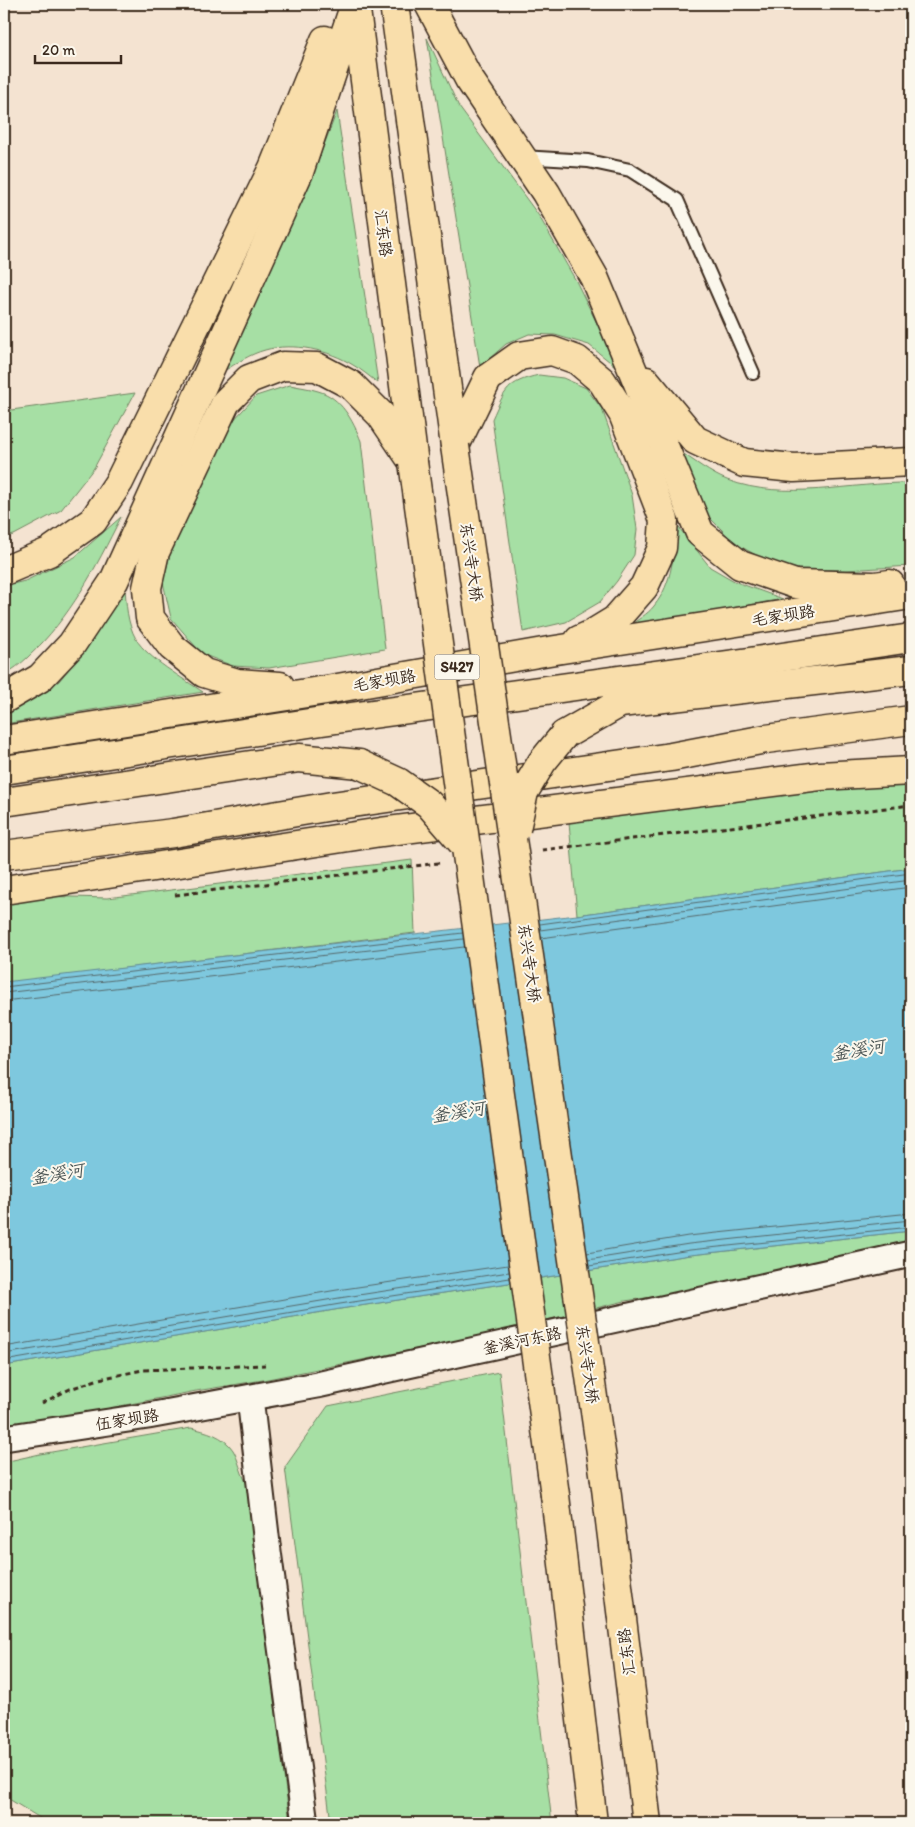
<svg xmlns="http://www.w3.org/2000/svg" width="915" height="1827" viewBox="0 0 915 1827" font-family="Itim,'LXGW WenKai TC',sans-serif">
<rect width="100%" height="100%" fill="#f4e3d1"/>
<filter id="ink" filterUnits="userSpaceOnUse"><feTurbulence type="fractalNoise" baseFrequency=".02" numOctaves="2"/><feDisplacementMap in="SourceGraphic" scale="10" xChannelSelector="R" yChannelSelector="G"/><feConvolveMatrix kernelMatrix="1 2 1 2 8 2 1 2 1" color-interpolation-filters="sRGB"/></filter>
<g filter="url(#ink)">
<g fill="#a6dfa4" stroke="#708461">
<polygon points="427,38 459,107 539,216 576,281 620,370 589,345 555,335 529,334 506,344 480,367"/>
<path d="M337,111L378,383C370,377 362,370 353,365C329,350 293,342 265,350C250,354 237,363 224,371L306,192Z"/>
<path d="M539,375L563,378L586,388L602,409L632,495L637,529L634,555L617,581L600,602L566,622L523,632L492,419C505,390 507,382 539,375Z"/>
<path d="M290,385C299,387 309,388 318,391C341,397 353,421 361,441L385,649L269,668L233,666L202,654L171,618L163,582L171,550L230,424L256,396Z"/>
<polygon points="135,393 94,468 61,510 14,535 4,537 4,411"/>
<path d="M678,450C693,460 711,474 727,480C786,502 851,482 911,483V566L846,570L797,569L765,560L736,544L708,516Z"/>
<path d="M121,517C95,569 71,617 28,657C21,664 12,670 4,675V586L25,581L75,557Z"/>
<path d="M676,524L710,567L736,582L783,599L629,626C637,620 648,614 654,606C673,583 674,552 676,524Z"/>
<path d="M125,586C126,604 127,623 136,639C147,658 184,679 203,692L4,724V715L59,681L87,647Z"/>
<polygon points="911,755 911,868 577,915 569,822"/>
<polygon points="412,860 415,933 4,983 4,895 107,898"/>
<polygon points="911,1231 911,1259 625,1301 485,1335 263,1380 196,1391 4,1429 4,1366 340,1309 690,1255"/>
<polygon points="499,1372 552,1823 331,1823 285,1467 328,1406"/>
<path d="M191,1428C206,1431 224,1436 233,1450C238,1458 241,1474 247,1484L290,1823H48L4,1796V1462L40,1454Z"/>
</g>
<polygon fill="#7ec8de" stroke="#638991" points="911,868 911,1231 690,1255 340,1309 4,1366 4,982 577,915"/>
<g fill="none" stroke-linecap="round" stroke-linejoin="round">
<g stroke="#56696b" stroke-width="1">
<polyline points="540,924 911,873"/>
<polyline points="540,930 911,880"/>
<polyline points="541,938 911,887"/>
<polyline points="4,987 463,933"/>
<polyline points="4,993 463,939"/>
<polyline points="4,1001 464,947"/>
<polyline points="587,1253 688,1236 911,1213"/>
<polyline points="588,1260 689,1244 911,1220"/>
<polyline points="589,1266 690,1250 911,1227"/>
<polyline points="4,1347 337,1290 508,1265"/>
<polyline points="4,1354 339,1298 509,1272"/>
<polyline points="4,1361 340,1304 510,1278"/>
</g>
<g stroke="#3b2a1e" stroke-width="16">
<polyline id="service" points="522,157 588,161 630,170 677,200 753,373"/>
</g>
<g stroke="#3b2a1e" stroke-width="29">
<g id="minor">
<polyline points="250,1398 267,1544 305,1823"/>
<polyline points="4,1438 148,1416 317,1385 911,1254"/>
</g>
</g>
<g stroke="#3b2a1e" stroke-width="31">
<g id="primary">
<polyline points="394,4 455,446"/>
<polyline points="429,4 469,79 546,193 594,277 700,533 740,565 795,584 875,586 890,584"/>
<polyline points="356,10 413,456"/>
<polyline points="646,381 695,440 744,463 794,468 911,462"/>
<polyline points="455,446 488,378 519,356 552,351 577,360 602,381 623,414 664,520 662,548 644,587 615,620 592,634 579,640"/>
<polyline points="4,571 49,552 93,521 119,482 273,168 325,40"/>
<polyline points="280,686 237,683 204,673 172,647 150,618 147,588 155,552 226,402 249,379 283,366 317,367 351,385 381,415 413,462"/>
<polyline points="4,699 40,678 72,644 114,581 299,172 355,4"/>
<polyline points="564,735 620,703 911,670"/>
<polyline points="4,740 326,690 549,651 911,595"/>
<polyline points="4,770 322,721 749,662 911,638"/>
<polyline points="4,802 299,758 359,764"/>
<polyline points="4,855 173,833 332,806 671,757 766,739 911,720"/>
<polyline points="4,890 381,832 820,776 911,771"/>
<polyline points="605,1480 647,1823"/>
<polyline points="555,1495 593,1823"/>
</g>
</g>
<g stroke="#3b2a1e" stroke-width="3" stroke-dasharray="5 4" stroke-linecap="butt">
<polyline points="542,850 911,805"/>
<polyline points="175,895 439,863"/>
<polyline points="42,1403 70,1389 99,1379 143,1370 265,1365"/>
</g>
<use href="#service" stroke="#fbf7ec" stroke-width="12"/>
<use href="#minor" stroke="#fbf7ec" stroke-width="25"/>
<use href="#primary" stroke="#f9deab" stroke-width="28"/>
<g stroke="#3b2a1e" stroke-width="31" stroke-linecap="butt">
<g id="primary-bridge">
<polyline points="455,446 605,1480"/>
<polyline points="413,462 555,1495"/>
<polyline points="359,764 398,782 429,804 467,848"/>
<polyline points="516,829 524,792 542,762 564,735"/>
</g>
</g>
<use href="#primary-bridge" stroke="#f9deab" stroke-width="28"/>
</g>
</g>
<g text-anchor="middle" stroke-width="4" stroke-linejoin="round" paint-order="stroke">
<rect fill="#fbf7ec" stroke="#75685c" stroke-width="1" x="434.5" y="654.5" width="45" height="25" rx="4"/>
<g font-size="15" font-weight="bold" fill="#3b2a1e">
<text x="457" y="672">S427</text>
</g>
<g font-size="16" fill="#3b2a1e" stroke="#fbf7ec">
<text transform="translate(384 233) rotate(83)" y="6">汇东路</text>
<text transform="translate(472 562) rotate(82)" y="6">东兴寺大桥</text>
<text transform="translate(783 615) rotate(-9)" y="6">毛家坝路</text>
<text transform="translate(384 680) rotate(-10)" y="6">毛家坝路</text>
<text transform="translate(530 963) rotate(82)" y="6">东兴寺大桥</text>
<text transform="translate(522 1340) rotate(-12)" y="6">釜溪河东路</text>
<text transform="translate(588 1364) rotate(82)" y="6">东兴寺大桥</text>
<text transform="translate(127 1419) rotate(-9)" y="6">伍家坝路</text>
<text transform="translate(626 1652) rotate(-97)" y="6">汇东路</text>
</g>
<g font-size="18" font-style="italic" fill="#4f5958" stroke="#fbf7ec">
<text transform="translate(858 1050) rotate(-9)" y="6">釜溪河</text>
<text transform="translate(458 1112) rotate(-9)" y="6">釜溪河</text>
<text transform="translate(57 1174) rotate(-9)" y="6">釜溪河</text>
</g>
</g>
<rect width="915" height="1827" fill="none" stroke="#fbf7ec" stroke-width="20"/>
<rect x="10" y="10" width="895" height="1807" fill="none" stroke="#3b2a1e" stroke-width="2" filter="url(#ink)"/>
<path d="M35 55v8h86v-8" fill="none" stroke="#3b2a1e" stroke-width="2.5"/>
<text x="42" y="55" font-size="15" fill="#3b2a1e" stroke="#fbf7ec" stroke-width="4" paint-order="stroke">20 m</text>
</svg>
